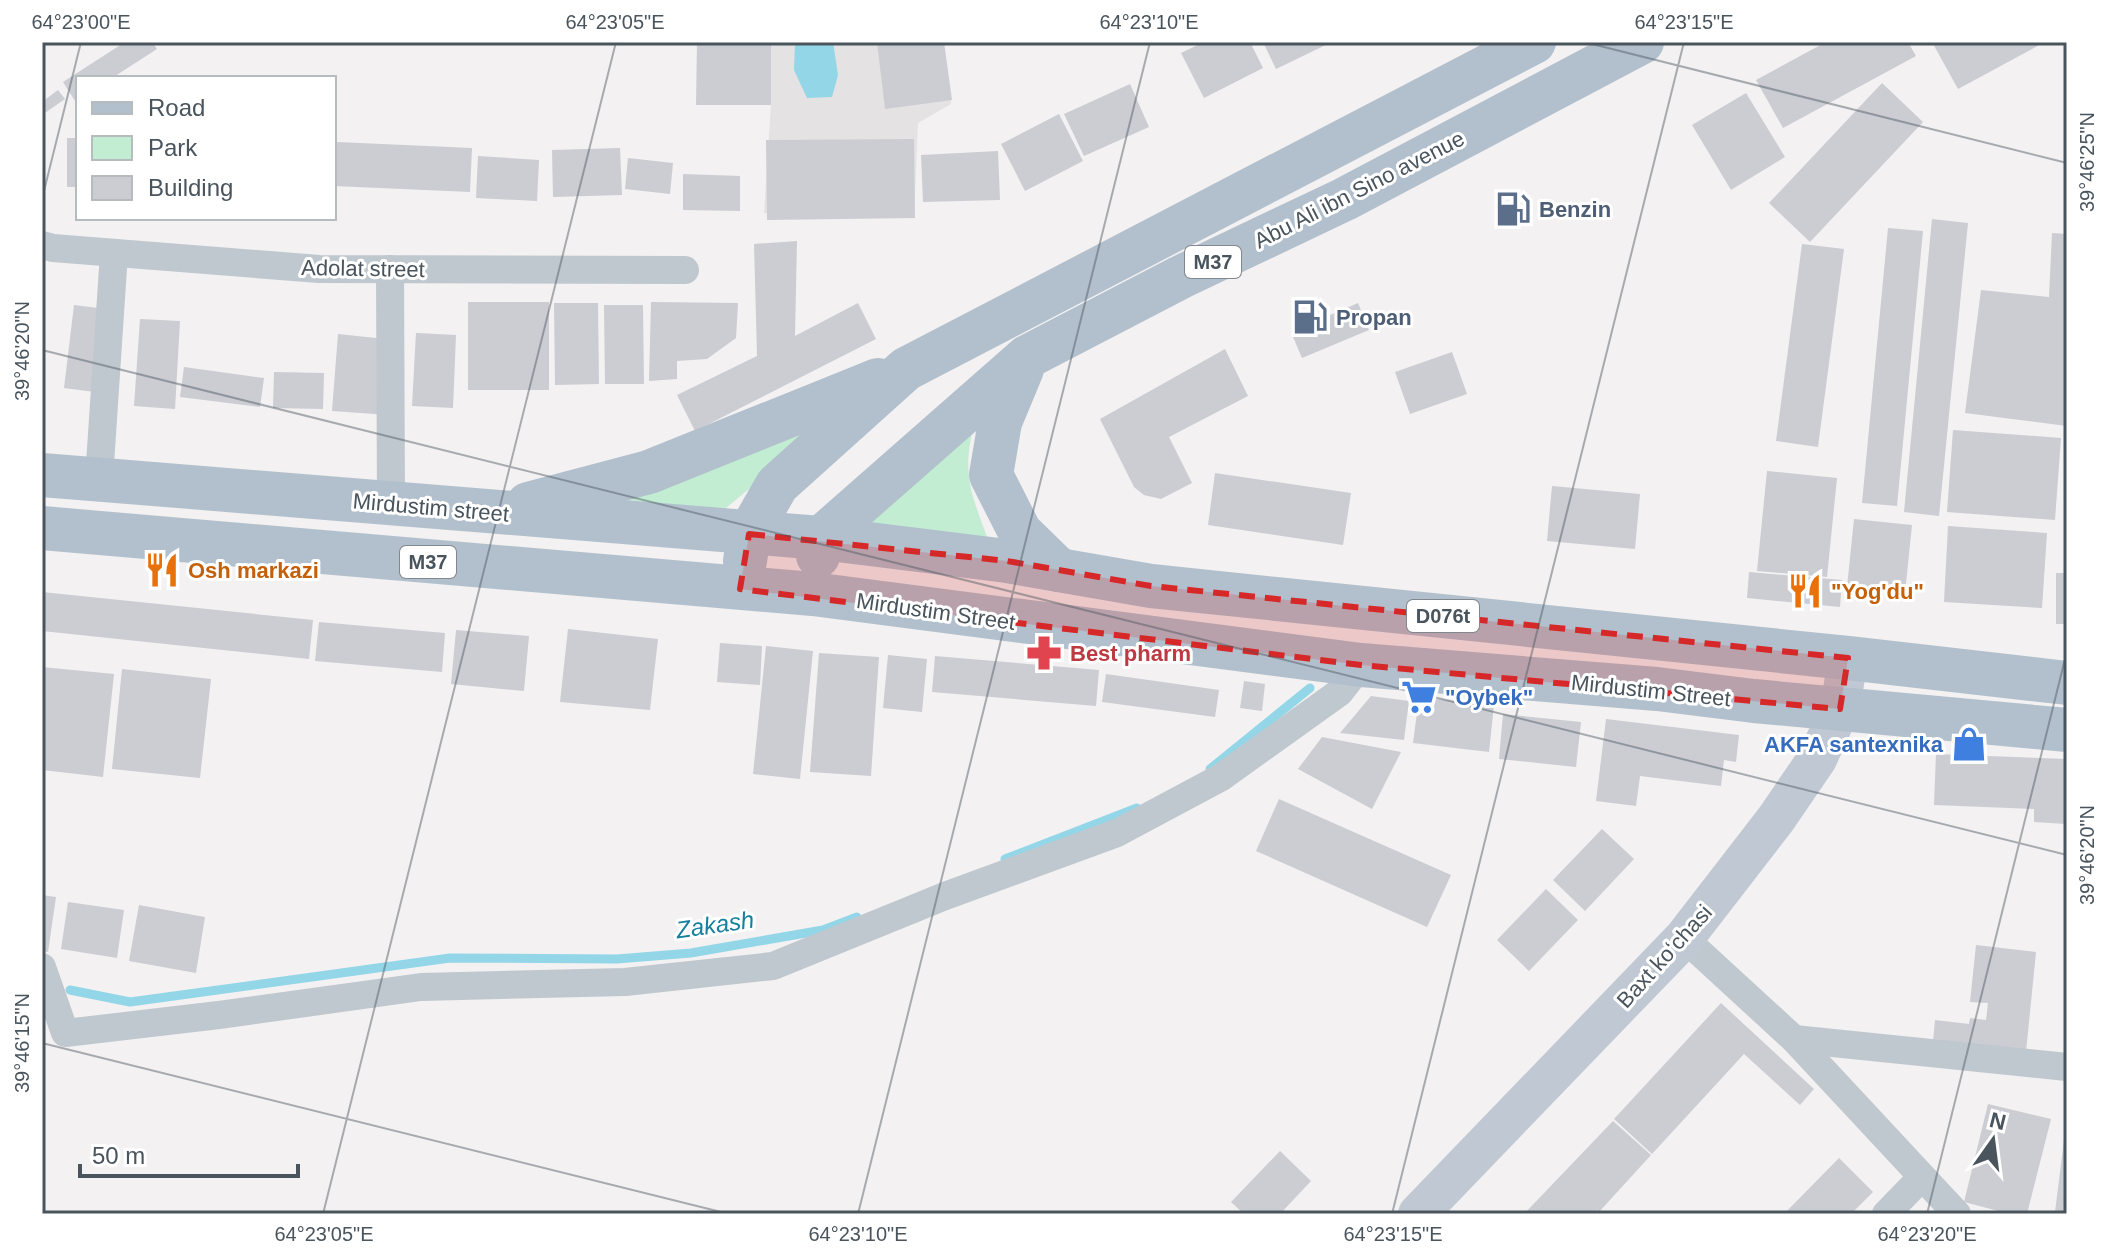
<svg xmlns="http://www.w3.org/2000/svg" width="2109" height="1256" viewBox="0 0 2109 1256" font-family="Arial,sans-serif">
<rect width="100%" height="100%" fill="#f3f1f1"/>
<polygon fill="#e4e2e2" points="771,42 942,42 951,104 918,123 914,215 764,213 771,105"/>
<g fill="#c2edd3">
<polygon points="847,408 720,513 622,499"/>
<path d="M973,429C961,478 974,500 990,545L874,530L867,508Z"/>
</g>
<polygon fill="#92d6e8" points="798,42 833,42 838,75 832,97 807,98 794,70 795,44"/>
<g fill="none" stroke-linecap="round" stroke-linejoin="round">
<g stroke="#92d6e8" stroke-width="9">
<polyline points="1210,769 1310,688"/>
<polyline points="1005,859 1137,808"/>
<polyline points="70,990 130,1002 450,958 617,959 691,953 823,930 857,917"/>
</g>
</g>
<g fill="#cbcdd3">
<polygon points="125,42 152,42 157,49 112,78 78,78 78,100 75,101 63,82"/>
<polygon points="697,42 771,42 771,105 696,105"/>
<polygon points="877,42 944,42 952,100 885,109"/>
<polygon points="1204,42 1250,42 1263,68 1204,98 1181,53"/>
<polygon points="1263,42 1332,42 1276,69"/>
<polygon points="1826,42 1908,42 1916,56 1783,128 1756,80"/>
<polygon points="1932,42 2045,42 1958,89"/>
<polygon points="1882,83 1923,122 1810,242 1769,203"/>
<polygon points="1130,84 1149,127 1084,156 1064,114"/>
<polygon points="58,90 65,99 42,115 42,102"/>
<polygon points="1746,93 1785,157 1731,190 1692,125"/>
<polygon points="1059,114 1083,161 1025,191 1001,144"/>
<rect x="67" y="138" width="11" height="49"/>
<polygon points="914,139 915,218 767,220 766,140"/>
<polygon points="337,142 472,148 470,192 334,186 334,154 337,154"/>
<polygon points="620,148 622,195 553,197 552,150"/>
<polygon points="998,151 1000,200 923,202 921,155"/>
<polygon points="478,156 539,160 537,201 476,198"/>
<polygon points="628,158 673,163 670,194 625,189"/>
<polygon points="683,174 740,176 740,211 683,210"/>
<polygon points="1932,219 1968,223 1939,516 1904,512"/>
<polygon points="1888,228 1923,231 1897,506 1862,503"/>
<polygon points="2052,233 2067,234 2067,426 1965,413 1981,290 2049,297"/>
<polygon points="797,241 795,336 858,303 876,339 695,431 677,395 757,356 754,244"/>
<polygon points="1802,244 1844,249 1818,447 1776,441"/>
<rect x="468" y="302" width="81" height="88"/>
<polygon points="651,302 738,303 736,338 707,359 677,361 677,379 649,381"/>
<polygon points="554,303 598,303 599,384 555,385"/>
<polygon points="1358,303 1369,330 1302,358 1291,332"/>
<polygon points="74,305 106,309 95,392 64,388"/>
<polygon points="604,305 643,305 644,384 605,384"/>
<polygon points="140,319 180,321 175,409 134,406"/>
<polygon points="416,333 456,335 453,408 412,406"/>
<polygon points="338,334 395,340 389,415 332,411"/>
<polygon points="1225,349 1248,396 1169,437 1192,483 1161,499 1144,495 1134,487 1100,419"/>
<polygon points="1452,352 1467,394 1410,414 1395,372"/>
<polygon points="184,367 264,378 260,407 180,397"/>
<polygon points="274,372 324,373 323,409 273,408"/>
<polygon points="1953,430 2061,438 2055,520 1947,512"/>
<polygon points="1767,471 1837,478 1827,577 1757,571"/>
<polygon points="1215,473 1351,493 1343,545 1208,525"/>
<polygon points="1552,486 1640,494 1635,549 1547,541"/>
<polygon points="1854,519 1912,525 1905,593 1847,587"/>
<polygon points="1948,526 2047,533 2042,608 1944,602"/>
<polygon points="1749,572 1842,580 1840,607 1747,598"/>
<rect x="2056" y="573" width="11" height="51"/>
<polygon points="42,592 313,620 309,659 42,631"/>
<polygon points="319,622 445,633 442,672 315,661"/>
<polygon points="568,629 658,639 650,710 560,702"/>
<polygon points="456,630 529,636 524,691 451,684"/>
<polygon points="720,643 762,646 760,685 717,682"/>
<polygon points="766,646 813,651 800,779 753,774"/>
<polygon points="819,653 879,657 871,776 810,772"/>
<polygon points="888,655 927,659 922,712 883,708"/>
<polygon points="935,656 1099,670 1096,706 932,692"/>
<polygon points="42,667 114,674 103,777 42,770"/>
<polygon points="122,669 211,679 200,778 112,769"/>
<polygon points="1106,674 1219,690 1215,717 1102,702"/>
<polygon points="1244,681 1265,684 1262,711 1240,708"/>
<polygon points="1371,696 1409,701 1404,740 1340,733"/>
<polygon points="1419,697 1494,705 1489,752 1413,743"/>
<polygon points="1503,714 1581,722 1576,767 1499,759"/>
<polygon points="1606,719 1739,735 1736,762 1724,760 1721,786 1640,776 1636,806 1596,801"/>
<polygon points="1322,737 1401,752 1372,809 1298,769"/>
<polygon points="1936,754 2067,759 2066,824 2034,822 2034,809 1934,805"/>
<polygon points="1279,799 1451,875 1427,927 1256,851"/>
<polygon points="1602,829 1634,859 1585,911 1553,880"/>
<polygon points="1546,889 1578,920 1529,971 1497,940"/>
<polygon points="42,895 56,897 48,952 42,951"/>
<polygon points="68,902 124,910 117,958 61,949"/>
<polygon points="139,905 205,917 196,973 129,961"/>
<polygon points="1976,945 2036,952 2026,1052 1933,1042 1935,1020 1969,1024 1970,1018 1986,1020 1988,1003 1970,1002"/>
<polygon points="1721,1003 1814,1089 1800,1105 1744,1054 1652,1154 1614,1119"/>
<polygon points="1988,1104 2051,1119 2027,1214 2010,1214 1964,1202"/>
<polygon points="1613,1121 1651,1155 1599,1212 1597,1210 1593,1214 1524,1214"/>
<polygon points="2065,1132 2067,1132 2067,1214 2055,1212"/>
<polygon points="1280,1151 1311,1181 1280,1214 1244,1214 1231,1202"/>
<polygon points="1839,1158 1873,1192 1851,1214 1784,1214"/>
</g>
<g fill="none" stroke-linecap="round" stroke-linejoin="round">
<g stroke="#bfc8ce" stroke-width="28">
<polyline points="42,245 53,248 319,269 685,270"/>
<polyline points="390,269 391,504"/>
<polyline points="99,479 114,253"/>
<polyline points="1684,938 1794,1039 1957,1214"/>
<polyline points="42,967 65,1033 219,1015 421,987 625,982 773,966 945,896 1117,833 1220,778 1340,692 1361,665"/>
<polyline points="1794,1039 2067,1067"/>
<polyline points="1886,1214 1921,1178"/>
</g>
<polyline stroke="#c0c9d3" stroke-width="40" points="1418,1214 1684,938 1776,819 1817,759 1840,709 1848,658"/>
<g stroke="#b2c0cd" stroke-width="44">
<polyline points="1022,369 1000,422 991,475 1020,532 1059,570"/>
<polyline points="42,475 821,538 1007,561 1151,586 1848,658 2067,683"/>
<polyline points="528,504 649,472 878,380"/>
<polyline points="42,528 813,594 1361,665 1657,689 1754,701 2067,730"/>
<polyline points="818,556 821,538 1027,357 1181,277 1345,199 1642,42"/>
<polyline points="745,561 749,534 777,485 906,369 1534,42"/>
</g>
</g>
<path fill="#d62828" fill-opacity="0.2" stroke="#d62828" stroke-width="6" stroke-dasharray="16 10" stroke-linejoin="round" d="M749,534L1007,561L1151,586L1848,658L1840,709L1361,665L740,589Z"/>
<path fill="none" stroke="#49545d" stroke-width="2" stroke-opacity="0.45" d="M1584,42L2067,163M42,199L81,42M42,350L2067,855M42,1043L729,1214M323,1214L616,42M858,1214L1150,42M1392,1214L1684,42M1927,1214L2067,651"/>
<defs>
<g id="fuel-bare" transform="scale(2.76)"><path d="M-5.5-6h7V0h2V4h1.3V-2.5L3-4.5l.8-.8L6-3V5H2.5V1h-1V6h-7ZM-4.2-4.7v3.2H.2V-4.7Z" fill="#5c6f8a" stroke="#fff" stroke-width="2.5" paint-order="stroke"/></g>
<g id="restaurant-bare" transform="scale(2.76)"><path d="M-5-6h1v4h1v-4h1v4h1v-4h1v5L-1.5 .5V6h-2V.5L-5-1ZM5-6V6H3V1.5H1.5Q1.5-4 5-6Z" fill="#e8710a" stroke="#fff" stroke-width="2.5" paint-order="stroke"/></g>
<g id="pharmacy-bare" transform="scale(2.76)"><path d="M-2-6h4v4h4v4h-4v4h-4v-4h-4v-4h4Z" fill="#e0444e" stroke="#fff" stroke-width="2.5" paint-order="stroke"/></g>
<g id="supermarket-bare" transform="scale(2.76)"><path d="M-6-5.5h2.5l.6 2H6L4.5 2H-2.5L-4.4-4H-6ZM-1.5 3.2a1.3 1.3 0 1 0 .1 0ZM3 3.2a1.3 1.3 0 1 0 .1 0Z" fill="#3f7fe0" stroke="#fff" stroke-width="2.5" paint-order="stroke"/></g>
<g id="shop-bare" transform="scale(2.76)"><path d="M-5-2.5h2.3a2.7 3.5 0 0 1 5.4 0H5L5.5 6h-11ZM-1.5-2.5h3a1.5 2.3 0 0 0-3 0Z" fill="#3f7fe0" stroke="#fff" stroke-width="2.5" paint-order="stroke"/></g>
</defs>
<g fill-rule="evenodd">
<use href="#fuel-bare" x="1513" y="209"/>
<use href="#fuel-bare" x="1310" y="317"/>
<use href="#restaurant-bare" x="162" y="570"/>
<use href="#restaurant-bare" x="1805" y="591"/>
<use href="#pharmacy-bare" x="1044" y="653"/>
<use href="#supermarket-bare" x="1419" y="697"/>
<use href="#shop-bare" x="1969" y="744"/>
</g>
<g text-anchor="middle" stroke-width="6" stroke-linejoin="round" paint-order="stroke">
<g fill="#fff" stroke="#80878e" stroke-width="2">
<rect x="1185" y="246" width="56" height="32" rx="6"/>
<rect x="400" y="546" width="56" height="32" rx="6"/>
<rect x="1407" y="600" width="72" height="32" rx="6"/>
</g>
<g font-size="20" font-weight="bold" fill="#49545d">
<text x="1213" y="269">M37</text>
<text x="428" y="569">M37</text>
<text x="1443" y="623">D076t</text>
</g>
<g font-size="22" fill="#49545d" stroke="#fff">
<text transform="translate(1359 189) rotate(-27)" y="8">Abu Ali ibn Sino avenue</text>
<text transform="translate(363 268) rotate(1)" y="8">Adolat street</text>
<text transform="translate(431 507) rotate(5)" y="8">Mirdustim street</text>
<text transform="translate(936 611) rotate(8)" y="8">Mirdustim Street</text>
<text transform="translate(1651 690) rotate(6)" y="8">Mirdustim Street</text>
<text transform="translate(1664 956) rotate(-48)" y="8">Baxt koʻchasi</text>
</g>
<g font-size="22" font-weight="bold" fill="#4e5e75" stroke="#fff" text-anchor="start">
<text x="1539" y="217">Benzin</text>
<text x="1336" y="325">Propan</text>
</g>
<g font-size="22" font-weight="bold" fill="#c56008" stroke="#fff" text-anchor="start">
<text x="188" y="578">Osh markazi</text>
<text x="1831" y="599">"Yog'du"</text>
</g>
<g font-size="22" font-weight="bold" fill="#be3a42" stroke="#fff" text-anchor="start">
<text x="1070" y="661">Best pharm</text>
</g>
<g font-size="22" font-weight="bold" fill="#366cbe" stroke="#fff" text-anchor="start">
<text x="1445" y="705">"Oybek"</text>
<text x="1943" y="752" text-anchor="end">AKFA santexnika</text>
</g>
<g font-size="24" font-style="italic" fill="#15809e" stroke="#fff">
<text transform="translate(715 925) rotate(-8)" y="8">Zakash</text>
</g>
</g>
<rect width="2109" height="1256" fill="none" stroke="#ffffff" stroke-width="88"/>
<rect x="76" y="76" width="260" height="144" fill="#ffffff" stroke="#b6bbbe" stroke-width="2"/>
<rect x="92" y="102" width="40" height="12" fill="#b2c0cd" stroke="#b6bbbe" stroke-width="2"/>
<text x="148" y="116" font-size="24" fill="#49545d">Road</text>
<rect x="92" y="136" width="40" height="24" fill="#c2edd3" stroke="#b6bbbe" stroke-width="2"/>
<text x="148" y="156" font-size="24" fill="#49545d">Park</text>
<rect x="92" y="176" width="40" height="24" fill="#cbcdd3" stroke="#b6bbbe" stroke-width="2"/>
<text x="148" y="196" font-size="24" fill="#49545d">Building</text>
<g transform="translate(1993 1140) rotate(14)" stroke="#ffffff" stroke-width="6" paint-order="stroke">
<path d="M0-6L14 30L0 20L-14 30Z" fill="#49545d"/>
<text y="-12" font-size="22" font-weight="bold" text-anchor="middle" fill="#49545d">N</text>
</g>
<path d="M80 1164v12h218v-12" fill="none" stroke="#49545d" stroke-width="4"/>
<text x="92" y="1164" font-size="24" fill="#49545d" stroke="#ffffff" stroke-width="6" paint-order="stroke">50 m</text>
<rect x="44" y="44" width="2021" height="1168" fill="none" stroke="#49545d" stroke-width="3"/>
<g font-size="20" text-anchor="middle" fill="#49545d">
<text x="81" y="29">64°23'00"E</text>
<text x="615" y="29">64°23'05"E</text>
<text x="1149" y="29">64°23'10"E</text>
<text x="1684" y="29">64°23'15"E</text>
<text transform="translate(2087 162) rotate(-90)" y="7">39°46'25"N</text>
<text transform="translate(22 351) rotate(-90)" y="7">39°46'20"N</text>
<text transform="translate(2087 855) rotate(-90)" y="7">39°46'20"N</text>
<text transform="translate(22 1043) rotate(-90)" y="7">39°46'15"N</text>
<text x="324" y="1241">64°23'05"E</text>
<text x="858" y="1241">64°23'10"E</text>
<text x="1393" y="1241">64°23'15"E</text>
<text x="1927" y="1241">64°23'20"E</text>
</g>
</svg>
